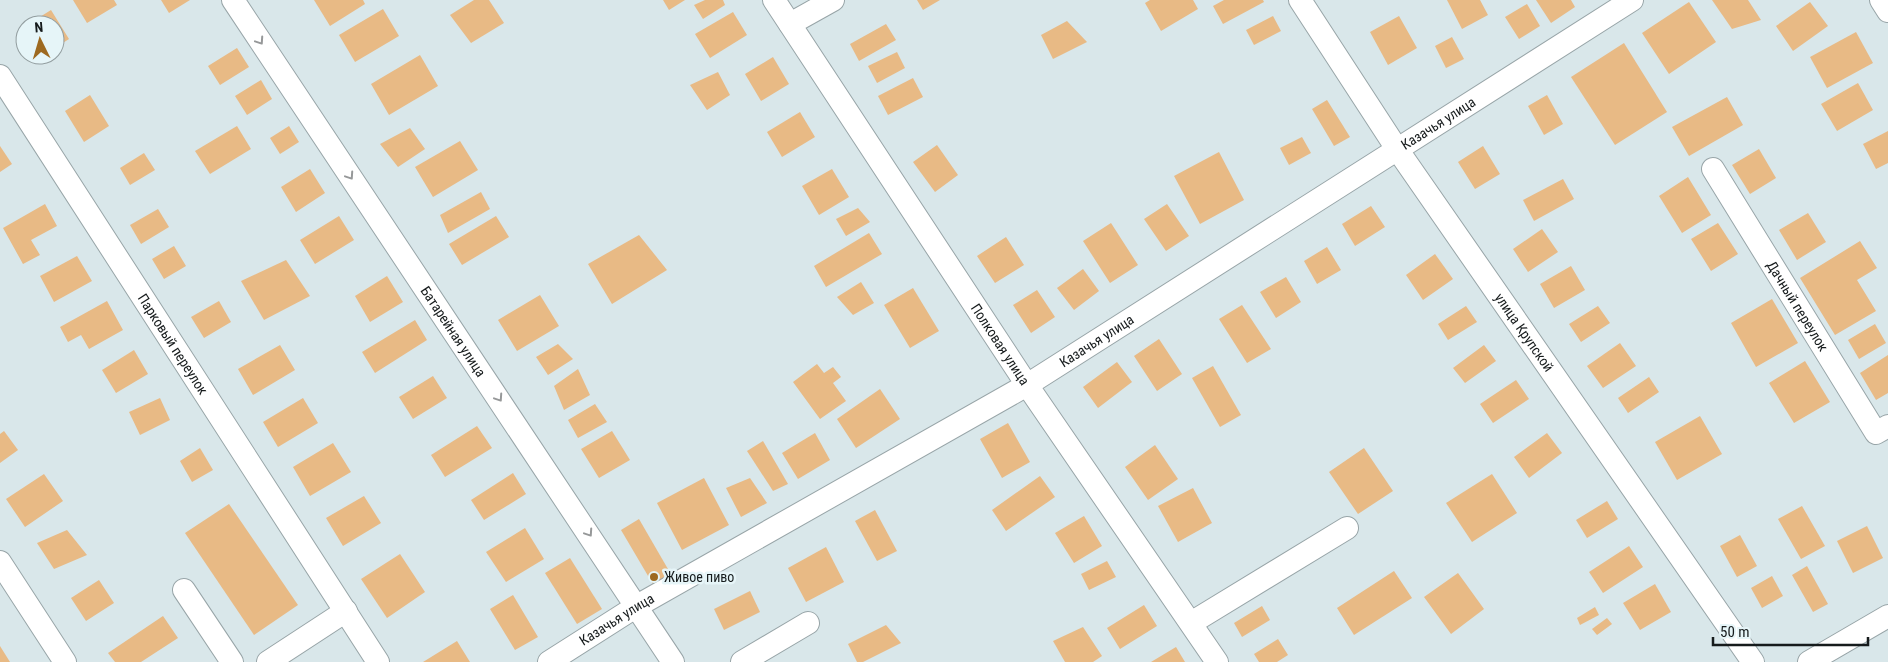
<svg xmlns="http://www.w3.org/2000/svg" width="1888" height="662" viewBox="0 0 1888 662" font-family="'Roboto Condensed',sans-serif">
<rect width="100%" height="100%" fill="#d9e7ea"/>
<g fill="#e8ba85">
<polygon points="73,0 114,0 117,5 87,23"/>
<polygon points="161,0 190,0 169,13"/>
<polygon points="314,0 363,0 365,4 330,26"/>
<polygon points="474,0 489,0 504,23 471,43 450,15"/>
<polygon points="663,0 685,0 669,10"/>
<polygon points="705,0 723,0 725,5 703,19 694,5"/>
<polygon points="917,0 940,0 923,10"/>
<polygon points="1150,0 1193,0 1198,9 1161,31 1145,3"/>
<polygon points="1224,0 1263,0 1264,2 1223,24 1213,6"/>
<polygon points="1447,0 1480,0 1488,15 1462,29"/>
<polygon points="1536,0 1571,0 1575,7 1551,23"/>
<polygon points="1712,0 1748,0 1761,20 1732,29"/>
<polygon points="1689,2 1716,42 1669,74 1642,33"/>
<polygon points="1810,2 1828,26 1793,51 1776,26"/>
<polygon points="1527,4 1540,26 1519,39 1505,17"/>
<polygon points="383,9 399,36 355,62 339,35"/>
<polygon points="51,10 69,39 55,48 55,25 27,25"/>
<polygon points="733,12 747,35 710,58 695,34"/>
<polygon points="1273,16 1281,31 1254,45 1246,30"/>
<polygon points="1399,16 1417,48 1388,65 1370,32"/>
<polygon points="1067,21 1087,42 1053,59 1041,35"/>
<polygon points="886,24 896,40 859,61 850,44"/>
<polygon points="1856,32 1873,63 1827,88 1810,57"/>
<polygon points="1452,37 1464,59 1446,68 1435,46"/>
<polygon points="1624,43 1667,112 1615,145 1571,77"/>
<polygon points="237,48 249,67 220,85 208,66"/>
<polygon points="897,52 905,68 877,83 868,66"/>
<polygon points="420,55 438,86 389,115 371,84"/>
<polygon points="773,57 789,84 761,101 745,74"/>
<polygon points="718,72 730,95 707,110 690,85"/>
<polygon points="913,78 923,97 888,115 878,96"/>
<polygon points="261,80 272,99 247,115 235,96"/>
<polygon points="1858,83 1873,110 1837,131 1821,104"/>
<polygon points="90,95 109,126 84,142 65,111"/>
<polygon points="1547,95 1563,124 1544,135 1528,106"/>
<polygon points="1727,97 1743,125 1689,156 1672,127"/>
<polygon points="1327,100 1350,137 1334,146 1312,109"/>
<polygon points="800,112 815,137 782,157 767,132"/>
<polygon points="237,126 251,149 210,174 195,151"/>
<polygon points="289,126 299,142 280,154 270,138"/>
<polygon points="410,128 425,149 398,167 380,144"/>
<polygon points="1888,131 1888,163 1876,169 1863,144"/>
<polygon points="1302,137 1311,153 1289,165 1280,148"/>
<polygon points="460,141 478,170 433,197 415,167"/>
<polygon points="937,145 958,175 935,192 913,162"/>
<polygon points="0,146 12,164 0,172"/>
<polygon points="1483,146 1500,174 1475,189 1458,162"/>
<polygon points="1759,149 1776,178 1750,194 1732,165"/>
<polygon points="1219,152 1244,200 1200,224 1174,176"/>
<polygon points="144,153 155,170 130,185 120,168"/>
<polygon points="310,169 325,193 296,212 281,187"/>
<polygon points="832,169 849,197 819,215 802,186"/>
<polygon points="1688,177 1711,215 1682,233 1659,196"/>
<polygon points="1563,179 1574,199 1534,221 1523,200"/>
<polygon points="481,192 490,209 448,233 440,215"/>
<polygon points="45,204 57,226 31,240 40,255 23,264 3,228"/>
<polygon points="1167,204 1189,236 1166,251 1144,219"/>
<polygon points="1371,206 1385,227 1355,246 1342,224"/>
<polygon points="858,208 870,222 846,236 836,219"/>
<polygon points="158,209 169,227 141,244 130,225"/>
<polygon points="1808,213 1826,242 1797,260 1779,230"/>
<polygon points="339,216 354,240 315,264 300,240"/>
<polygon points="496,216 509,237 462,265 449,244"/>
<polygon points="1111,223 1138,265 1110,283 1083,241"/>
<polygon points="1718,223 1738,254 1711,271 1691,239"/>
<polygon points="1542,229 1558,252 1528,272 1513,249"/>
<polygon points="869,233 882,254 826,287 814,266"/>
<polygon points="639,235 667,270 612,304 588,264"/>
<polygon points="1006,237 1024,265 995,283 977,256"/>
<polygon points="1860,241 1877,268 1857,280 1876,311 1835,335 1800,278"/>
<polygon points="174,246 186,266 164,279 152,259"/>
<polygon points="1327,247 1341,270 1317,284 1304,261"/>
<polygon points="1435,254 1453,279 1423,300 1406,275"/>
<polygon points="77,256 92,281 54,302 40,276"/>
<polygon points="286,260 310,296 264,320 241,281"/>
<polygon points="1571,266 1585,290 1554,308 1540,284"/>
<polygon points="1083,269 1099,291 1074,310 1057,288"/>
<polygon points="387,276 403,302 370,322 355,296"/>
<polygon points="1286,277 1301,302 1276,318 1260,292"/>
<polygon points="861,282 874,303 853,315 837,297"/>
<polygon points="913,288 939,331 910,348 884,305"/>
<polygon points="1037,290 1055,317 1031,333 1013,305"/>
<polygon points="540,295 559,326 517,351 498,320"/>
<polygon points="1772,299 1798,343 1756,367 1731,323"/>
<polygon points="107,301 123,330 89,349 81,335 68,342 60,327"/>
<polygon points="219,301 231,322 204,338 191,317"/>
<polygon points="1242,305 1271,349 1247,363 1219,319"/>
<polygon points="1466,306 1477,322 1448,340 1438,324"/>
<polygon points="1598,306 1610,323 1581,342 1569,324"/>
<polygon points="415,320 427,340 375,373 362,352"/>
<polygon points="1875,324 1886,343 1859,359 1848,340"/>
<polygon points="1159,339 1182,374 1157,391 1134,356"/>
<polygon points="1620,343 1636,366 1603,388 1587,366"/>
<polygon points="558,344 573,359 548,375 536,357"/>
<polygon points="280,345 295,370 253,395 238,369"/>
<polygon points="1484,345 1496,361 1465,383 1453,368"/>
<polygon points="134,350 148,374 116,393 102,370"/>
<polygon points="1888,355 1888,393 1876,400 1860,373"/>
<polygon points="1805,361 1830,402 1794,423 1769,383"/>
<polygon points="1117,362 1132,382 1098,408 1083,387"/>
<polygon points="817,364 824,373 833,367 841,377 833,383 846,401 820,419 793,382"/>
<polygon points="1213,366 1241,415 1220,427 1192,378"/>
<polygon points="578,369 590,395 564,410 554,386"/>
<polygon points="433,376 447,398 413,419 399,397"/>
<polygon points="1649,377 1659,392 1628,413 1618,398"/>
<polygon points="1516,380 1529,399 1493,423 1480,404"/>
<polygon points="880,389 900,419 856,448 837,419"/>
<polygon points="160,398 170,420 140,435 129,412"/>
<polygon points="303,398 318,423 278,447 263,422"/>
<polygon points="595,404 607,422 578,438 568,420"/>
<polygon points="1700,416 1722,454 1677,480 1655,442"/>
<polygon points="1008,423 1030,462 1002,478 980,439"/>
<polygon points="477,426 492,448 445,477 431,455"/>
<polygon points="4,431 18,450 0,463 0,434"/>
<polygon points="612,431 630,460 599,478 581,449"/>
<polygon points="815,433 830,460 798,479 782,453"/>
<polygon points="1547,433 1562,453 1529,478 1514,457"/>
<polygon points="763,441 788,484 773,491 747,451"/>
<polygon points="333,443 351,472 310,496 293,467"/>
<polygon points="1155,445 1178,479 1148,500 1125,467"/>
<polygon points="200,448 213,470 192,482 180,461"/>
<polygon points="1364,448 1393,491 1358,514 1329,472"/>
<polygon points="513,473 526,494 484,520 471,500"/>
<polygon points="44,474 63,501 25,527 6,499"/>
<polygon points="1492,474 1517,513 1472,542 1446,503"/>
<polygon points="1040,476 1055,497 1006,531 992,510"/>
<polygon points="704,478 729,525 682,550 657,503"/>
<polygon points="750,478 767,503 741,517 726,488"/>
<polygon points="1193,488 1212,523 1178,542 1158,506"/>
<polygon points="364,496 381,523 343,546 326,518"/>
<polygon points="1607,501 1618,519 1587,538 1576,520"/>
<polygon points="229,504 298,605 254,635 185,533"/>
<polygon points="1802,506 1825,546 1801,559 1778,519"/>
<polygon points="875,510 897,551 877,561 855,521"/>
<polygon points="1084,516 1102,546 1074,563 1055,533"/>
<polygon points="639,519 672,576 654,586 621,530"/>
<polygon points="1867,526 1883,558 1853,573 1837,541"/>
<polygon points="525,528 544,559 506,582 486,552"/>
<polygon points="67,530 87,555 54,569 37,543"/>
<polygon points="1740,535 1757,566 1737,577 1720,546"/>
<polygon points="1629,546 1643,567 1603,593 1589,572"/>
<polygon points="826,547 844,582 806,602 788,568"/>
<polygon points="400,554 425,592 387,618 361,579"/>
<polygon points="570,558 602,609 577,624 545,573"/>
<polygon points="1107,561 1116,577 1089,590 1081,574"/>
<polygon points="1807,566 1828,604 1813,612 1792,575"/>
<polygon points="1394,571 1412,598 1354,635 1337,608"/>
<polygon points="1458,573 1484,609 1451,634 1424,597"/>
<polygon points="1772,576 1783,596 1762,608 1751,588"/>
<polygon points="99,580 114,603 86,621 71,598"/>
<polygon points="1655,584 1671,612 1640,630 1623,603"/>
<polygon points="750,591 760,612 724,630 714,609"/>
<polygon points="513,595 538,637 515,650 490,609"/>
<polygon points="1144,605 1157,626 1120,649 1107,628"/>
<polygon points="1262,606 1270,620 1242,637 1234,623"/>
<polygon points="1595,607 1599,615 1580,625 1577,618"/>
<polygon points="163,616 178,638 141,662 115,662 108,653"/>
<polygon points="1607,618 1612,624 1597,635 1592,629"/>
<polygon points="886,625 901,643 863,662 857,662 848,644"/>
<polygon points="1083,627 1102,656 1093,662 1065,662 1053,641"/>
<polygon points="1278,639 1288,655 1277,662 1259,662 1254,654"/>
<polygon points="457,641 470,662 423,662"/>
<polygon points="0,646 10,662 0,662"/>
<polygon points="1176,647 1185,662 1151,662"/>
</g>
<g fill="none" stroke-linecap="round" stroke-linejoin="round">
<g stroke="#98a5a8" stroke-width="24">
<g id="minor">
<path id="s1" d="M233,0L673,662"/>
<path id="s2" d="M774,0L1027,385L1217,662"/>
<path id="s3" d="M1300,0L1397,149L1753,662"/>
<polyline points="1881,0 1888,11"/>
<polyline points="790,24 833,0"/>
<path id="s4" d="M0,76L378,662"/>
<path id="s5" d="M1713,169L1876,433L1888,426"/>
<polyline points="0,562 65,662"/>
<polyline points="184,590 232,662"/>
<polyline points="1191,623 1347,528"/>
<polyline points="268,662 346,611"/>
<path id="s6" d="M549,662L637,606L1027,385L1632,0"/>
<polyline points="742,662 808,623"/>
<polyline points="1809,662 1888,616"/>
</g>
</g>
<use href="#minor" stroke="#fff" stroke-width="22"/>
</g>
<defs><path id="oneway-chevron" d="M-2-3.5L2.5 0L-2 3.5" fill="none" stroke-width="1.6" stroke-linecap="round" stroke-linejoin="round" transform="scale(1.25)"/></defs>
<g stroke="#969899">
<use href="#oneway-chevron" transform="translate(260 41) rotate(56)"/>
<use href="#oneway-chevron" transform="translate(350 176) rotate(56)"/>
<use href="#oneway-chevron" transform="translate(499 398) rotate(56)"/>
<use href="#oneway-chevron" transform="translate(589 533) rotate(56)"/>
</g>
<circle fill="#9d6920" stroke="#e6f5f8" stroke-width="2" cx="654" cy="577" r="5"/>
<g text-anchor="middle" stroke-width="5" stroke-linejoin="round" paint-order="stroke">
<g font-size="14" fill="#161b1c" stroke="#e6f5f8">
<text dy="5" stroke="none"><textPath href="#s6" startOffset="1040">Казачья улица</textPath></text>
<text dy="5" stroke="none"><textPath href="#s5" startOffset="161">Дачный переулок</textPath></text>
<text dy="5" stroke="none"><textPath href="#s1" startOffset="398">Батарейная улица</textPath></text>
<text dy="5" stroke="none"><textPath href="#s3" startOffset="401">улица Крупской</textPath></text>
<text dy="5" stroke="none"><textPath href="#s6" startOffset="635">Казачья улица</textPath></text>
<text dy="5" stroke="none"><textPath href="#s4" startOffset="319">Парковый переулок</textPath></text>
<text dy="5" stroke="none"><textPath href="#s2" startOffset="412">Полковая улица</textPath></text>
<text dy="5" stroke="none"><textPath href="#s6" startOffset="80">Казачья улица</textPath></text>
</g>
<g font-size="14" fill="#161b1c" stroke="#e6f5f8" text-anchor="start">
<text x="664" y="582">Живое пиво</text>
</g>
</g>
<g transform="translate(40 40) rotate(355)"><circle r="24" fill="#e6f5f8" stroke="#939ea0"/>
<path d="M0-4L9 19L0 12L-9 19Z" fill="#9d6920"/>
<text y="-8" font-size="14" font-weight="bold" text-anchor="middle" fill="#161b1c">N</text>
</g>
<path d="M1713 637v8h155v-8" fill="none" stroke="#161b1c" stroke-width="2.5"/>
<text x="1720" y="637" font-size="15" fill="#161b1c" stroke="#e6f5f8" stroke-width="4" paint-order="stroke">50 m</text>
</svg>
